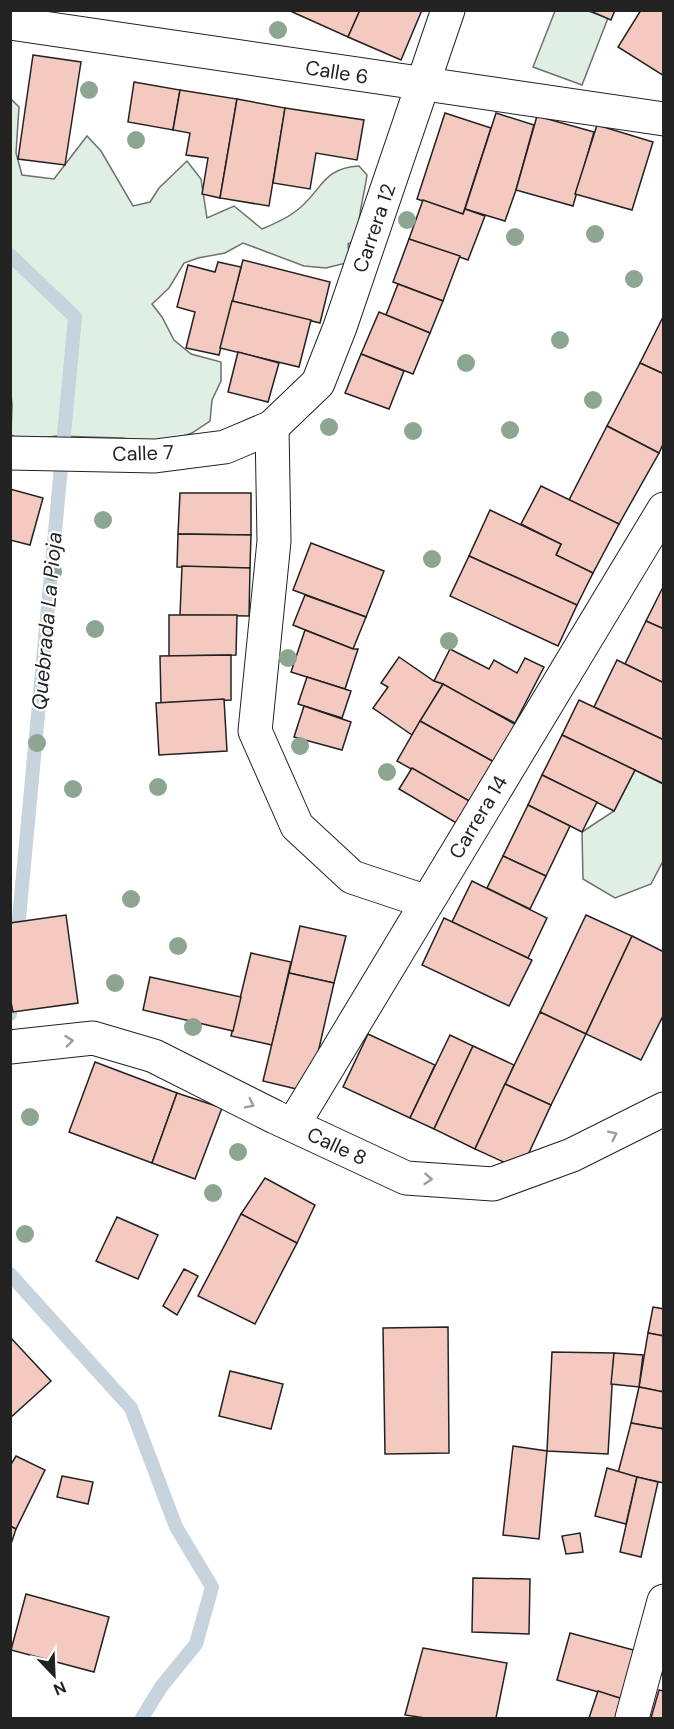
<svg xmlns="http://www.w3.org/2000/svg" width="674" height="1729" viewBox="0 0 674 1729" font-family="'DM Sans',sans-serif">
<rect width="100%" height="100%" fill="#fff"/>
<g fill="#e0efe3" stroke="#6f6f6f" stroke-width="1.5">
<polygon points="555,11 588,11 608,18 582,85 533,67"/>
<path d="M10,98L19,107L16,153L22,175L54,179L87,136L101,151L133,206L150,202L159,188L187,161L201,179L207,218L234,206L262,229C274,224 286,219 296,211C322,192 321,168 359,166L367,175C364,197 357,217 358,239L348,244L350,262L326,268L304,266L243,243L225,253L198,258L184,263L169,288L152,304L162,317L174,340L191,354L221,362V381L212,400L210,421L192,433L175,439L147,442L122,438L57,436L22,440L11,435L12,405L10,383Z"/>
<polygon points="635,770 663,784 663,861 651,884 615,898 583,879 582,832 614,811"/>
</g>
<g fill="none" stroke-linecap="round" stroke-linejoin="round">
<g stroke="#c7d3dd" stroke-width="14">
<polyline points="10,255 75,317 17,940"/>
<polyline points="10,1014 13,986"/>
<polyline points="10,1274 131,1408 176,1527 212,1587 196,1644 161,1687 142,1718"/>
</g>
</g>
<g fill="#f3c9c0" stroke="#222" stroke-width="1.5">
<polygon points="288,10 360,10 348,37"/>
<polygon points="360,10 422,10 401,60 348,37"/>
<polygon points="588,10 615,10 611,20"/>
<polygon points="641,10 664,10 664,76 618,47"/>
<polygon points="33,55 81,62 65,165 18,159"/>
<polygon points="134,82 180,90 173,130 128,122"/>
<polygon points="180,90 237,99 220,198 202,194 208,158 186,155 190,133 173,130"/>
<polygon points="237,99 285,108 269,206 220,198"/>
<polygon points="285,108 364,120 357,160 316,153 310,189 273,183"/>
<polygon points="445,113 491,128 463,214 417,199"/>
<polygon points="496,113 534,125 516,190 505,221 465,209"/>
<polygon points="537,116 594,132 573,206 516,190"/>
<polygon points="597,125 653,142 632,210 575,194"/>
<polygon points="423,200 463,214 465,209 485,216 468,260 409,239"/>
<polygon points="409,239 460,256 443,301 393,282"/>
<polygon points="243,260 330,282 320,323 232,301"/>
<polygon points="218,262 241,267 219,355 186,348 195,312 177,307 188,265 215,272"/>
<polygon points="398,284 443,301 430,333 386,315"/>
<polygon points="232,301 311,320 299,367 220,348"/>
<polygon points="379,312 430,333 413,374 361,354"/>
<polygon points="664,315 664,374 640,363"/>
<polygon points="238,352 279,363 268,402 228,392"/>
<polygon points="361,354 404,371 389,409 345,393"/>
<polygon points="640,363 664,374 664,442 659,453 607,426"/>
<polygon points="607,426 659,453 619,524 569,500"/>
<polygon points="541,486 619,524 593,573 556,555 561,544 521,524"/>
<polygon points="10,489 43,498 30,545 10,540"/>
<polygon points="180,493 251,493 251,535 178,534"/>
<polygon points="490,510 561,544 556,555 593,573 577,605 469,556"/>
<polygon points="178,534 251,535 250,568 177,567"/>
<polygon points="311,543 384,571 366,617 293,590"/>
<polygon points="469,556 577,605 558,646 450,596"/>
<polygon points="182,566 250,568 249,616 180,615"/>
<polygon points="664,585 664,629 646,621"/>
<polygon points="305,595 366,617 353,649 293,625"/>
<polygon points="169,615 237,615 236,655 169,656"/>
<polygon points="646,621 664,629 664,683 625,664"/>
<polygon points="305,630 353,649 358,649 345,689 291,672"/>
<polygon points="450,649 489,669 494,660 517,673 525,658 544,667 515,723 434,681"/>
<polygon points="231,655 231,700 161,703 160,656"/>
<polygon points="399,657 434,681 443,684 412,735 373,708 388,687 381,683"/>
<polygon points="617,660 664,683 664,740 594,707"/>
<polygon points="307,677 351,691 342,718 298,704"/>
<polygon points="443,684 520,727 494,762 420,721"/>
<polygon points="224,699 227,751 159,755 156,703"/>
<polygon points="579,700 664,740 664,784 562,735"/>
<polygon points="304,706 351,722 342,750 294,737"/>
<polygon points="420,721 494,762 471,802 397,761"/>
<polygon points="562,735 635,770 614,811 542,775"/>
<polygon points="412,768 471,802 458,824 399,789"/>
<polygon points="542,775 597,802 582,832 528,805"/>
<polygon points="528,805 570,826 546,876 503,856"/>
<polygon points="503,856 546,876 530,909 487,888"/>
<polygon points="472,881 547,918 528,958 452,922"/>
<polygon points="66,915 78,1003 13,1012 10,997 10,923"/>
<polygon points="586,915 632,936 586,1034 540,1012"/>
<polygon points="444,918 532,960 509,1006 422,965"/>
<polygon points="300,926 346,936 334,983 289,973"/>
<polygon points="632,936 664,952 664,1014 641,1060 586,1034"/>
<polygon points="251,953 291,962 272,1045 231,1036"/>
<polygon points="289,973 334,983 309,1092 263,1081"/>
<polygon points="150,977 241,997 233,1031 143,1010"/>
<polygon points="540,1012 586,1034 551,1105 505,1084"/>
<polygon points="368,1034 435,1065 410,1118 343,1087"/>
<polygon points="450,1035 473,1046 434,1129 410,1118"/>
<polygon points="473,1046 514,1065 475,1149 434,1129"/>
<polygon points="95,1062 177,1093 152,1163 69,1132"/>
<polygon points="505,1084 551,1105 521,1170 475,1149"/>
<polygon points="177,1093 222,1108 195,1179 152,1163"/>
<polygon points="265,1178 315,1205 297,1243 241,1214"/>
<polygon points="241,1214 297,1243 255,1324 198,1296"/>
<polygon points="117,1217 158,1235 138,1279 96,1261"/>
<polygon points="184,1269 198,1276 177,1315 163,1306"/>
<polygon points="653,1307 664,1309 664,1336 648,1333"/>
<polygon points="448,1327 449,1453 385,1454 383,1328"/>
<polygon points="648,1333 664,1336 664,1392 639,1387"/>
<polygon points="10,1337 51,1381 10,1418"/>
<polygon points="552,1352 614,1353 608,1454 547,1451"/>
<polygon points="614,1353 643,1355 639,1387 611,1384"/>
<polygon points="230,1371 283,1384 271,1429 219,1416"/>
<polygon points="639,1387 664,1392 664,1429 631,1423"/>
<polygon points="631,1423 664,1429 664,1483 618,1473"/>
<polygon points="513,1446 547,1451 539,1539 503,1535"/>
<polygon points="16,1456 45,1470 16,1529 10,1526 10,1466"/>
<polygon points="607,1468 637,1477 626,1524 595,1516"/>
<polygon points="62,1476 93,1482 88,1504 57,1497"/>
<polygon points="637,1477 658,1482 641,1557 620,1552"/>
<polygon points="10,1526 16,1529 10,1547"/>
<polygon points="580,1533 583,1552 566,1554 562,1536"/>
<polygon points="473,1578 530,1579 529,1634 472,1632"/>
<polygon points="26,1594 109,1617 94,1672 11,1650"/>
<polygon points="570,1633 641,1652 626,1700 557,1680"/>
<polygon points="423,1648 507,1663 496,1718 425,1718 405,1715"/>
<polygon points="659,1690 664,1691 664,1718 651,1718"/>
<polygon points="598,1691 626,1700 620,1718 589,1718"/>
</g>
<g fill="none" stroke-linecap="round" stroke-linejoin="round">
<g stroke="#222" stroke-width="35">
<g id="minor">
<polyline points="10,23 664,119"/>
<polyline points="272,427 274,541 255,731 297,826 352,877 427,902"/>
<polyline points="10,453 155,456 225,447 272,427 318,383 340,327 448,10"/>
<polyline points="10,1047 93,1038 154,1056 275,1117 406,1178 493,1184 572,1155 664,1109"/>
<polyline points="293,1125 664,509"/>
<polyline points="632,1718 664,1601"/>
</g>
</g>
<use href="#minor" stroke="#fff" stroke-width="33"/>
</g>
<g fill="#8da692">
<circle cx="278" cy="30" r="9"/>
<circle cx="89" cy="90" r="9"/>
<circle cx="136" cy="140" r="9"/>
<circle cx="407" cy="220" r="9"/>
<circle cx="595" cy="234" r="9"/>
<circle cx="515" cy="237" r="9"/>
<circle cx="634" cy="279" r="9"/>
<circle cx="560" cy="340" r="9"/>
<circle cx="466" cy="363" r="9"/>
<circle cx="593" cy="400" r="9"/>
<circle cx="329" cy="427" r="9"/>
<circle cx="510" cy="430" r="9"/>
<circle cx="413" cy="431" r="9"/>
<circle cx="103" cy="520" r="9"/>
<circle cx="432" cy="559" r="9"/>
<circle cx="53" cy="572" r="9"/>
<circle cx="95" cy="629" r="9"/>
<circle cx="449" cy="641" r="9"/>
<circle cx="288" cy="658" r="9"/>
<circle cx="37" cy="743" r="9"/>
<circle cx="300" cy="746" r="9"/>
<circle cx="387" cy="772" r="9"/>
<circle cx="158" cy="787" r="9"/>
<circle cx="73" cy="789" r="9"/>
<circle cx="131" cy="899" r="9"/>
<circle cx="178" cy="946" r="9"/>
<circle cx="115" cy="983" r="9"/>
<circle cx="193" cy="1027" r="9"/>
<circle cx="30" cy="1117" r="9"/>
<circle cx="238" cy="1152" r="9"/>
<circle cx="213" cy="1193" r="9"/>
<circle cx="25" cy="1234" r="9"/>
</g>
<defs><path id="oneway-chevron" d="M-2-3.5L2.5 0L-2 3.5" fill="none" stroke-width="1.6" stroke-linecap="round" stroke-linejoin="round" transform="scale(1.5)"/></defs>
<g stroke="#9c9c9c">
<use href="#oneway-chevron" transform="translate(69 1041) rotate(-6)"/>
<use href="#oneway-chevron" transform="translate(250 1104) rotate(27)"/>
<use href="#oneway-chevron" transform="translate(613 1135) rotate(-26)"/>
<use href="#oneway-chevron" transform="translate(428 1179) rotate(4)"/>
</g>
<g text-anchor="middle" stroke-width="4.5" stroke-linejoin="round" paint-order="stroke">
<g font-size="20" fill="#222" stroke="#fff">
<text transform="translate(337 72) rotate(9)" y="7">Calle 6</text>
<text transform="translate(374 228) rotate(-71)" y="7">Carrera 12</text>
<text transform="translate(143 453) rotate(-2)" y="7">Calle 7</text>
<text transform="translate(478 817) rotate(-59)" y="7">Carrera 14</text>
<text transform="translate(337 1146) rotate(25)" y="7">Calle 8</text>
</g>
<g font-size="21" font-style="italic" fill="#222" stroke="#fff">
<text transform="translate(47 621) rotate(-85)" y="7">Quebrada La Pioja</text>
</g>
</g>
<rect width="674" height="1729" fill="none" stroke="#222222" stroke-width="24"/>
<g transform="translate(54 1675) rotate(157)" stroke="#ffffff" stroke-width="4.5" paint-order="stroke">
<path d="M0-4.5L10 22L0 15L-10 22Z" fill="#222222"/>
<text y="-9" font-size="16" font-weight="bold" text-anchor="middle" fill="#222222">N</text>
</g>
</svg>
